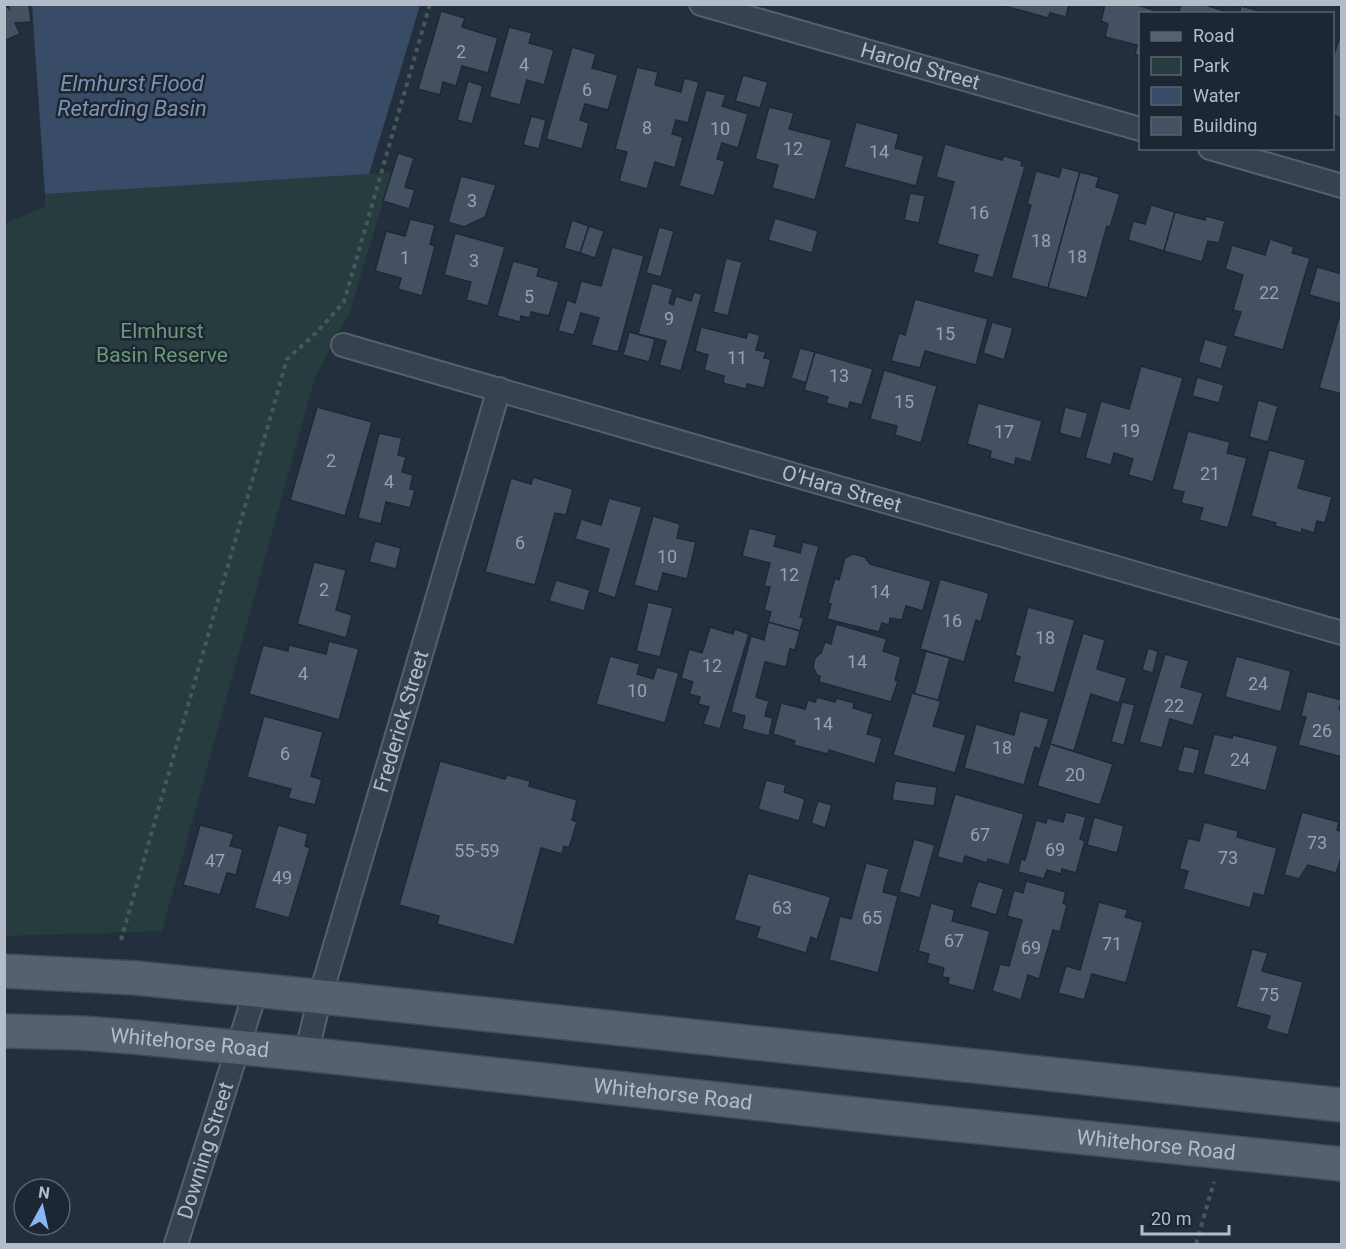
<svg xmlns="http://www.w3.org/2000/svg" width="1346" height="1249" viewBox="0 0 1346 1249" font-family="Roboto,sans-serif">
<rect width="100%" height="100%" fill="#242f3e"/>
<polygon fill="#263c3f" points="392,172 350,311 315,377 162,931 5,936 4,224 45,207 45,194"/>
<polygon fill="#394c67" points="32,5 32,4 420,5 369,174 45,194"/>
<g fill="#455162" stroke="#1f2835" stroke-width="1.5">
<polygon points="4,4 9,9 8,4 29,4 31,22 15,23 20,34 4,41"/>
<polygon points="1069,4 1066,17 1050,13 1048,18 1001,5"/>
<polygon points="1105,4 1135,4 1153,10 1152,14 1140,14 1140,56 1135,54 1137,45 1105,37 1108,24 1101,21"/>
<polygon points="1181,4 1202,4 1234,14 1178,14"/>
<polygon points="1241,6 1266,13 1266,14 1239,14"/>
<polygon points="441,11 465,18 462,27 498,38 488,73 462,66 456,86 443,82 440,95 418,89"/>
<polygon points="509,27 532,33 529,43 554,50 544,85 527,80 520,105 489,97"/>
<polygon points="1342,30 1342,118 1332,115 1332,61"/>
<polygon points="572,47 596,54 592,68 618,75 608,110 585,104 580,120 589,123 582,149 546,139"/>
<polygon points="637,67 658,72 655,85 681,92 684,78 699,82 688,123 676,120 672,134 683,137 675,168 655,162 647,189 619,181 627,152 615,149"/>
<polygon points="743,75 768,82 760,108 735,101"/>
<polygon points="468,81 483,86 472,124 457,120"/>
<polygon points="706,90 726,95 722,106 748,114 738,148 722,143 717,159 725,161 714,196 679,186"/>
<polygon points="769,107 794,113 789,129 832,140 815,200 772,188 778,165 755,159"/>
<polygon points="531,116 546,120 539,149 523,145"/>
<polygon points="856,122 899,134 895,148 924,156 916,186 844,167"/>
<polygon points="945,144 1002,160 1004,156 1022,161 1021,165 1025,167 993,278 973,272 978,255 937,244 954,182 936,177"/>
<polygon points="398,153 414,158 405,187 415,190 409,209 383,201"/>
<polygon points="1062,167 1080,172 1048,288 1011,278 1031,205 1027,204 1036,171 1059,177"/>
<polygon points="1080,172 1099,177 1096,187 1120,194 1110,227 1107,226 1087,298 1048,288"/>
<polygon points="461,176 496,185 485,217 464,227 448,222"/>
<polygon points="910,193 925,196 919,223 904,220"/>
<polygon points="1151,205 1175,212 1164,251 1128,240 1133,221 1145,224"/>
<polygon points="1175,212 1205,220 1206,216 1225,221 1219,243 1208,241 1202,262 1164,251"/>
<polygon points="775,218 818,231 812,253 768,240"/>
<polygon points="410,219 435,225 430,244 435,246 422,296 398,289 401,278 375,271 386,231 405,236"/>
<polygon points="572,220 589,226 580,253 564,248"/>
<polygon points="589,226 604,231 595,258 580,253"/>
<polygon points="659,227 674,231 661,277 646,273"/>
<polygon points="455,233 505,247 488,306 466,300 471,282 444,275"/>
<polygon points="1270,239 1294,247 1292,253 1310,258 1283,350 1233,336 1241,312 1233,310 1243,275 1225,269 1232,245 1265,255"/>
<polygon points="612,247 644,256 618,352 591,345 599,318 581,313 574,335 558,331 567,300 575,303 581,281 601,286"/>
<polygon points="726,258 742,262 728,316 713,312"/>
<polygon points="513,261 539,268 537,276 559,282 549,316 531,312 530,318 521,316 520,322 497,316"/>
<polygon points="1317,267 1342,274 1342,304 1309,295"/>
<polygon points="652,283 673,289 669,303 673,305 676,296 691,301 694,292 702,294 681,371 659,365 666,341 638,334"/>
<polygon points="915,299 988,319 976,365 925,351 920,368 891,361 899,333 905,335"/>
<polygon points="1342,307 1342,394 1319,388"/>
<polygon points="992,322 1013,328 1004,360 983,353"/>
<polygon points="701,327 746,338 748,332 760,335 756,350 766,352 764,358 771,359 764,388 747,384 746,389 723,383 724,376 704,370 708,355 695,351"/>
<polygon points="629,332 655,339 649,362 623,355"/>
<polygon points="1205,339 1228,346 1221,369 1198,362"/>
<polygon points="800,348 815,352 806,383 791,378"/>
<polygon points="815,352 873,369 862,405 850,402 848,409 826,403 828,397 804,390"/>
<polygon points="1141,366 1183,378 1153,482 1128,475 1133,459 1114,453 1111,465 1085,458 1101,401 1129,409"/>
<polygon points="884,370 937,386 921,443 895,435 897,426 870,419"/>
<polygon points="1197,377 1224,385 1219,403 1192,396"/>
<polygon points="1258,400 1278,406 1268,442 1249,437"/>
<polygon points="978,403 1042,421 1031,462 1016,458 1014,465 990,458 991,451 967,444"/>
<polygon points="317,407 372,422 345,516 290,500"/>
<polygon points="1065,407 1088,413 1081,439 1059,433"/>
<polygon points="1188,431 1230,442 1227,453 1247,458 1228,528 1199,520 1203,508 1181,503 1184,492 1172,489"/>
<polygon points="379,433 402,438 398,455 406,457 402,472 413,475 410,489 415,490 410,508 386,502 381,524 358,518"/>
<polygon points="1269,450 1306,460 1298,488 1332,497 1325,523 1317,521 1314,533 1302,529 1301,533 1275,526 1276,523 1251,516"/>
<polygon points="533,477 573,489 566,515 555,513 535,585 485,572 511,478 531,484"/>
<polygon points="609,498 642,507 615,598 597,592 609,549 575,539 581,519 601,525"/>
<polygon points="653,516 680,524 677,538 696,542 687,579 663,573 658,592 634,585"/>
<polygon points="749,528 777,535 774,546 800,553 803,542 819,546 800,617 804,618 800,631 768,622 771,612 764,610 770,587 764,586 770,563 742,556"/>
<polygon points="375,541 401,548 396,569 369,562"/>
<polygon points="853,554 865,557 870,564 931,581 923,611 906,606 902,620 890,618 889,625 882,623 879,632 827,619 831,604 828,603 835,578 839,580 845,558"/>
<polygon points="314,562 346,570 336,610 352,615 346,638 297,624"/>
<polygon points="940,579 989,593 981,622 976,620 964,662 920,649"/>
<polygon points="556,580 590,590 584,611 549,601"/>
<polygon points="648,602 673,608 660,657 636,651"/>
<polygon points="1028,607 1075,620 1054,693 1013,682 1020,657 1015,655"/>
<polygon points="768,622 800,631 795,650 790,649 786,667 765,662 756,697 769,701 765,716 773,718 769,736 742,729 745,716 731,712 751,636 764,640"/>
<polygon points="836,624 887,639 883,651 901,657 895,680 898,681 891,702 819,682 820,676 817,675 813,667 815,658 821,653 825,642 831,644"/>
<polygon points="710,627 733,634 735,629 749,634 720,729 703,724 709,707 698,704 700,697 689,694 693,682 681,678 689,649 702,653"/>
<polygon points="1083,633 1105,640 1097,669 1127,678 1119,703 1091,694 1074,751 1050,744"/>
<polygon points="329,641 359,649 339,720 249,694 263,645 288,651 289,645 326,654"/>
<polygon points="1148,648 1158,651 1153,673 1142,670"/>
<polygon points="926,651 950,658 938,701 914,694"/>
<polygon points="1165,654 1189,661 1181,687 1203,693 1193,726 1170,719 1162,748 1139,742"/>
<polygon points="610,656 640,664 637,674 653,679 657,667 679,673 665,723 596,704"/>
<polygon points="1236,656 1291,671 1281,712 1225,697"/>
<polygon points="1307,691 1342,700 1339,709 1342,709 1342,757 1298,745 1306,717 1301,716"/>
<polygon points="912,693 941,701 933,726 966,735 955,773 893,755"/>
<polygon points="817,697 835,702 836,698 854,703 853,708 873,714 867,734 882,738 875,764 829,750 828,754 793,745 795,741 773,734 781,703 805,709 808,700 815,702"/>
<polygon points="1122,702 1135,705 1124,745 1111,742"/>
<polygon points="1020,711 1049,719 1040,749 1035,747 1024,785 964,768 976,724 1014,735"/>
<polygon points="264,716 323,732 311,776 322,780 315,805 288,798 291,789 247,777"/>
<polygon points="1214,734 1232,738 1233,735 1278,746 1266,791 1203,774"/>
<polygon points="1050,744 1113,764 1100,805 1037,786"/>
<polygon points="1184,746 1200,750 1194,774 1177,771"/>
<polygon points="440,761 505,779 507,775 530,781 529,786 577,800 572,820 577,822 569,848 564,846 562,854 541,848 514,945 437,924 439,916 399,905"/>
<polygon points="766,780 786,785 784,792 805,799 799,821 758,809"/>
<polygon points="895,781 937,787 934,806 892,800"/>
<polygon points="955,794 1024,814 1009,865 988,859 987,863 965,856 963,864 937,857"/>
<polygon points="818,801 832,805 825,828 811,823"/>
<polygon points="1066,812 1086,817 1080,839 1085,841 1076,873 1062,869 1061,874 1047,870 1044,879 1018,872 1021,859 1025,860 1036,820 1046,823 1047,818 1063,822"/>
<polygon points="1302,812 1339,822 1337,830 1342,832 1342,855 1336,873 1308,865 1299,879 1284,875"/>
<polygon points="1094,817 1124,826 1117,853 1087,845"/>
<polygon points="1204,822 1238,831 1237,837 1277,848 1264,896 1254,893 1250,908 1183,889 1188,871 1179,869 1188,838 1199,841"/>
<polygon points="200,825 234,834 230,846 243,849 236,875 227,873 220,895 183,885"/>
<polygon points="278,825 308,834 305,846 310,848 289,918 254,908"/>
<polygon points="914,839 935,845 920,898 899,892"/>
<polygon points="866,863 889,869 883,892 898,896 878,973 829,960 840,916 851,919"/>
<polygon points="748,873 831,897 817,940 811,937 806,953 756,938 760,927 734,920"/>
<polygon points="978,881 1004,889 996,915 970,907"/>
<polygon points="1026,881 1066,892 1063,903 1067,905 1060,932 1053,930 1039,979 1028,975 1021,1000 992,991 1000,964 1009,966 1022,920 1007,916 1014,890 1023,893"/>
<polygon points="1099,902 1128,910 1125,917 1143,922 1126,983 1092,974 1084,1000 1058,993 1066,966 1080,970"/>
<polygon points="931,903 955,910 952,921 990,931 974,991 948,984 949,978 942,977 944,968 927,963 929,954 918,951"/>
<polygon points="1252,949 1268,953 1262,971 1303,982 1288,1035 1266,1029 1270,1016 1236,1007"/>
</g>
<g fill="none" stroke-linecap="round" stroke-linejoin="round">
<g stroke="#565f6c" stroke-width="26">
<g id="minor">
<path id="s1" d="M701,4L1140,129"/>
<polyline points="1210,148 1342,186"/>
<path id="s2" d="M343,345L1342,633"/>
<path id="s3" d="M306,1054L320,997L499,389"/>
<path id="s4" d="M176,1244L256,990"/>
</g>
</g>
<g stroke="#414a57" stroke-width="36">
<g id="primary">
<polyline points="4,971 136,978 256,990 1342,1105"/>
<path id="s5" d="M4,1031L81,1033L134,1037L306,1054L872,1116L1342,1164"/>
</g>
</g>
<g stroke="#44595c" stroke-width="4" stroke-dasharray="4.5 4.5" stroke-linecap="butt">
<polyline points="121,940 287,359 316,333 344,302 430,4"/>
<polyline points="1196,1244 1214,1182"/>
</g>
<use href="#minor" stroke="#38414e" stroke-width="22"/>
<use href="#primary" stroke="#56606e" stroke-width="33"/>
</g>
<g text-anchor="middle" stroke-width="5" stroke-linejoin="round" paint-order="stroke">
<g font-size="18" fill="#98a1af">
<text x="461" y="58">2</text>
<text x="524" y="71">4</text>
<text x="587" y="96">6</text>
<text x="647" y="134">8</text>
<text x="720" y="135">10</text>
<text x="793" y="155">12</text>
<text x="879" y="158">14</text>
<text x="472" y="207">3</text>
<text x="979" y="219">16</text>
<text x="1041" y="247">18</text>
<text x="1077" y="263">18</text>
<text x="405" y="264">1</text>
<text x="474" y="267">3</text>
<text x="1269" y="299">22</text>
<text x="529" y="303">5</text>
<text x="669" y="325">9</text>
<text x="945" y="340">15</text>
<text x="737" y="364">11</text>
<text x="839" y="382">13</text>
<text x="904" y="408">15</text>
<text x="1130" y="437">19</text>
<text x="1004" y="438">17</text>
<text x="331" y="467">2</text>
<text x="1210" y="480">21</text>
<text x="389" y="488">4</text>
<text x="520" y="549">6</text>
<text x="667" y="563">10</text>
<text x="789" y="581">12</text>
<text x="324" y="596">2</text>
<text x="880" y="598">14</text>
<text x="952" y="627">16</text>
<text x="1045" y="644">18</text>
<text x="857" y="668">14</text>
<text x="712" y="672">12</text>
<text x="303" y="680">4</text>
<text x="1258" y="690">24</text>
<text x="637" y="697">10</text>
<text x="1174" y="712">22</text>
<text x="823" y="730">14</text>
<text x="1322" y="737">26</text>
<text x="1002" y="754">18</text>
<text x="285" y="760">6</text>
<text x="1240" y="766">24</text>
<text x="1075" y="781">20</text>
<text x="980" y="841">67</text>
<text x="1317" y="849">73</text>
<text x="1055" y="856">69</text>
<text x="477" y="857">55-59</text>
<text x="1228" y="864">73</text>
<text x="215" y="867">47</text>
<text x="282" y="884">49</text>
<text x="782" y="914">63</text>
<text x="872" y="924">65</text>
<text x="954" y="947">67</text>
<text x="1112" y="950">71</text>
<text x="1031" y="954">69</text>
<text x="1269" y="1001">75</text>
</g>
<g font-size="21" fill="#b4bcc9" stroke="#1d2633">
<text dy="7" stroke="none"><textPath href="#s1" startOffset="228">Harold Street</textPath></text>
<text dy="7" stroke="none"><textPath href="#s2" startOffset="519">O'Hara Street</textPath></text>
<text dy="7" stroke="none"><textPath href="#s3" startOffset="346">Frederick Street</textPath></text>
<text dy="7" stroke="none"><textPath href="#s5" startOffset="186">Whitehorse Road</textPath></text>
<text dy="7" stroke="none"><textPath href="#s5" startOffset="672">Whitehorse Road</textPath></text>
<text dy="7" stroke="none"><textPath href="#s5" startOffset="1158">Whitehorse Road</textPath></text>
<text dy="7" stroke="none"><textPath href="#s4" startOffset="98">Downing Street</textPath></text>
</g>
<g font-size="21" fill="#6b9a76" stroke="#1d2633">
<text x="162" y="338">Elmhurst<tspan x="162" dy="24">Basin Reserve</tspan></text>
</g>
<g font-size="22" font-style="italic" fill="#7c92b1" stroke="#1d2633">
<text x="132" y="91">Elmhurst Flood<tspan x="132" dy="25">Retarding Basin</tspan></text>
</g>
</g>
<rect width="1346" height="1249" fill="none" stroke="#b4bcc9" stroke-width="12"/>
<rect x="1139" y="12" width="195" height="138" fill="#1d2633" stroke="#59626f" stroke-width="1.5"/>
<rect x="1151" y="32" width="30" height="9" fill="#56606e" stroke="#59626f" stroke-width="1.5"/>
<text x="1193" y="42" font-size="18" fill="#b4bcc9">Road</text>
<rect x="1151" y="57" width="30" height="18" fill="#263c3f" stroke="#59626f" stroke-width="1.5"/>
<text x="1193" y="72" font-size="18" fill="#b4bcc9">Park</text>
<rect x="1151" y="87" width="30" height="18" fill="#394c67" stroke="#59626f" stroke-width="1.5"/>
<text x="1193" y="102" font-size="18" fill="#b4bcc9">Water</text>
<rect x="1151" y="117" width="30" height="18" fill="#455162" stroke="#59626f" stroke-width="1.5"/>
<text x="1193" y="132" font-size="18" fill="#b4bcc9">Building</text>
<g transform="translate(42 1207) rotate(8)"><circle r="28" fill="#1d2633" stroke="#59626f" stroke-width="1.5"/>
<path d="M0-4.5L10 22L0 15L-10 22Z" fill="#8ab4f8"/>
<text y="-9" font-size="16" font-weight="bold" text-anchor="middle" fill="#b4bcc9">N</text>
</g>
<path d="M1142 1225v9h87v-9" fill="none" stroke="#b4bcc9" stroke-width="3"/>
<text x="1151" y="1225" font-size="18" fill="#b4bcc9" stroke="#1d2633" stroke-width="4.5" paint-order="stroke">20 m</text>
</svg>
